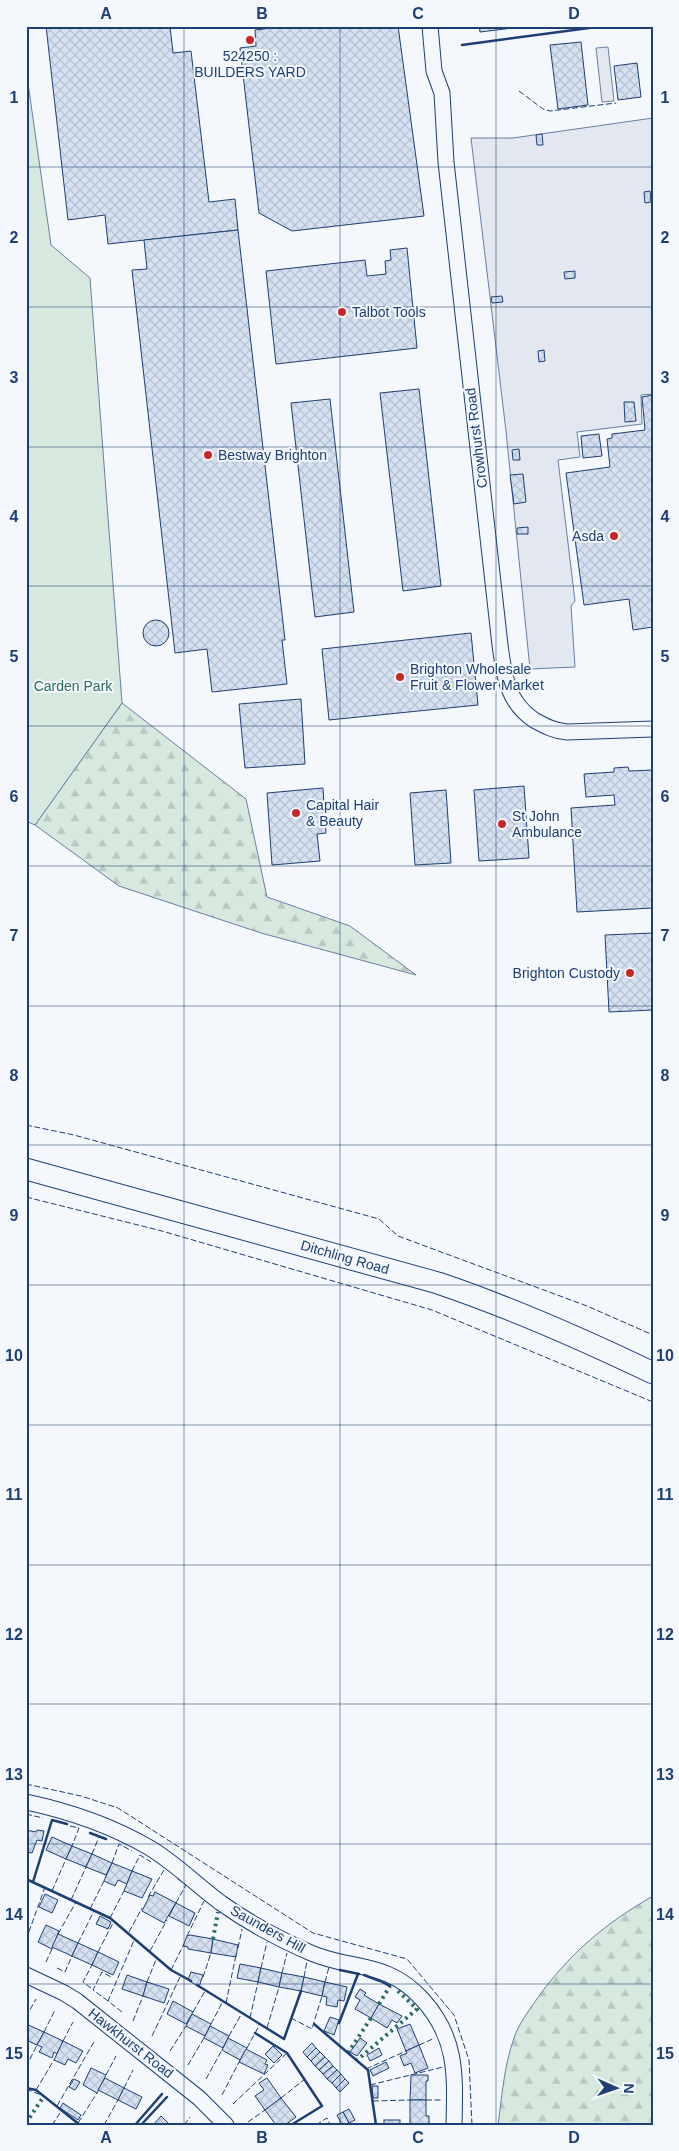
<svg xmlns="http://www.w3.org/2000/svg" width="679" height="2151" viewBox="0 0 679 2151" font-family="Arial,sans-serif">
<defs>
<pattern id="forest-firs" width="22" height="20" patternUnits="userSpaceOnUse" patternTransform="scale(1.25)"><rect width="22" height="20" fill="#d7e8df"/><path d="M5 1l3.5 6h-7zM16 11l3.5 6h-7z" fill="#b8c8c3"/></pattern>
<pattern id="building-cross-hatch" width="8" height="8" patternUnits="userSpaceOnUse" patternTransform="scale(1.25)"><rect width="8" height="8" fill="#d5e0f0"/><path d="M0 0l8 8M0 8l8-8" fill="none" stroke="#b6c1d1"/></pattern>
</defs>
<rect width="100%" height="100%" fill="#f4f7fb"/>
<g fill="url(#forest-firs)" stroke="#687fa3">
<polygon points="122,703 246,799 267,897 350,926 416,975 261,933 119,886 35,825"/>
<path d="M653,1896V2125H498C502,2096 504,2066 514,2038C519,2023 530,2009 539,1996C571,1952 606,1923 653,1896Z"/>
</g>
<polygon fill="#d7e8df" stroke="#687fa3" points="26,69 51,245 90,278 122,703 35,825 26,821"/>
<g fill="#e3e8f0" stroke="#687fa3">
<polygon points="608,47 614,101 602,102 596,48"/>
<polygon points="653,118 653,394 641,395 642,424 577,432 580,457 558,460 575,601 571,606 575,667 530,669 506,431 471,138 513,138"/>
</g>
<g fill="url(#building-cross-hatch)" stroke="#1d3f73">
<polygon points="46,26 170,26 173,53 191,51 209,202 235,199 238,230 108,244 105,215 68,220"/>
<polygon points="288,26 398,26 424,216 292,231 259,213 240,48 256,46 255,30"/>
<polygon points="479,26 529,26 480,32"/>
<polygon points="581,42 588,105 558,109 550,45"/>
<polygon points="637,63 641,97 618,100 614,66"/>
<polygon points="542,134 543,145 537,145 536,135"/>
<polygon points="650,191 651,202 645,203 644,192"/>
<polygon points="238,230 285,640 282,640 287,684 212,692 207,649 175,653 132,270 147,269 144,240"/>
<polygon points="407,248 417,348 276,364 266,271 365,260 367,276 386,274 385,261 391,260 390,250"/>
<polygon points="575,271 575,278 565,279 564,272"/>
<polygon points="502,296 503,302 492,303 491,297"/>
<polygon points="544,350 545,361 539,362 538,351"/>
<polygon points="419,389 441,586 403,591 380,393"/>
<polygon points="653,395 653,627 633,630 629,599 584,605 566,473 610,467 607,439 612,438 612,434 645,430 642,397"/>
<polygon points="330,399 354,612 315,617 291,403"/>
<polygon points="624,402 634,402 636,421 625,422"/>
<polygon points="599,434 602,456 583,458 581,436"/>
<polygon points="519,449 520,460 513,460 512,450"/>
<polygon points="523,474 526,502 514,504 510,475"/>
<polygon points="528,527 528,534 517,534 517,528"/>
<circle cx="156" cy="633" r="13"/>
<polygon points="471,633 478,705 329,720 322,649"/>
<polygon points="301,699 305,764 245,768 239,704"/>
<polygon points="628,767 629,771 653,770 653,908 577,912 571,808 615,805 614,795 586,797 584,774 614,772 614,768"/>
<polygon points="524,786 529,858 479,861 474,790"/>
<polygon points="323,788 326,833 317,834 320,861 272,865 267,793"/>
<polygon points="446,790 451,863 415,865 410,793"/>
<polygon points="653,933 653,1010 609,1012 605,935"/>
<polygon points="26,1830 36,1832 37,1830 44,1831 42,1841 37,1840 32,1853 26,1852"/>
<polygon points="52,1837 72,1846 66,1859 46,1850"/>
<polygon points="72,1846 92,1854 86,1867 66,1859"/>
<polygon points="92,1854 112,1863 106,1875 86,1867"/>
<polygon points="112,1863 132,1871 127,1884 118,1880 115,1886 104,1881"/>
<polygon points="132,1871 152,1879 142,1898 124,1891"/>
<polygon points="155,1892 176,1903 164,1923 142,1911 150,1895 153,1896"/>
<polygon points="45,1894 58,1900 52,1913 39,1907"/>
<polygon points="176,1903 195,1913 189,1926 169,1916"/>
<polygon points="100,1916 111,1922 108,1929 96,1924"/>
<polygon points="46,1925 59,1931 52,1949 38,1942"/>
<polygon points="58,1934 78,1943 72,1956 52,1947"/>
<polygon points="190,1935 213,1939 211,1953 188,1949 188,1947 183,1946 187,1936"/>
<polygon points="213,1939 238,1945 236,1957 211,1953"/>
<polygon points="78,1943 98,1952 92,1965 72,1956"/>
<polygon points="98,1952 119,1962 113,1975 92,1965"/>
<polygon points="240,1964 261,1968 258,1982 237,1978"/>
<polygon points="261,1968 282,1973 279,1987 258,1982"/>
<polygon points="191,1972 203,1975 199,1987 188,1980"/>
<polygon points="282,1973 304,1977 301,1991 279,1987"/>
<polygon points="127,1975 147,1982 143,1996 122,1989"/>
<polygon points="304,1977 325,1982 322,1996 301,1991"/>
<polygon points="147,1982 169,1989 164,2003 143,1996"/>
<polygon points="325,1982 347,1987 344,2001 338,2000 337,2007 326,2005 327,1997 322,1996"/>
<polygon points="360,1989 366,1993 364,1995 379,2004 371,2018 355,2009 360,2000 355,1997"/>
<polygon points="173,2001 193,2012 186,2024 167,2014"/>
<polygon points="379,2004 402,2016 397,2023 392,2020 387,2028 371,2018"/>
<polygon points="192,2014 211,2024 205,2036 186,2026"/>
<polygon points="330,2017 339,2020 334,2035 324,2031"/>
<polygon points="26,2024 44,2032 37,2045 26,2040"/>
<polygon points="410,2024 419,2045 406,2051 397,2029"/>
<polygon points="210,2026 229,2036 223,2048 204,2038"/>
<polygon points="44,2032 63,2041 57,2054 54,2052 52,2058 39,2052 42,2047 37,2045"/>
<polygon points="228,2038 247,2048 240,2060 222,2050"/>
<polygon points="360,2038 367,2043 357,2056 350,2052"/>
<polygon points="63,2041 83,2051 76,2063 68,2059 65,2065 54,2060"/>
<polygon points="312,2043 316,2048 307,2057 303,2052"/>
<polygon points="419,2045 428,2068 415,2073 411,2063 404,2066 400,2056 407,2053 406,2051"/>
<polygon points="273,2046 282,2055 274,2063 265,2054"/>
<polygon points="316,2048 320,2052 311,2061 307,2057"/>
<polygon points="379,2048 382,2055 370,2061 367,2055"/>
<polygon points="246,2049 267,2060 265,2064 268,2065 264,2074 239,2062"/>
<polygon points="320,2052 325,2057 315,2066 311,2061"/>
<polygon points="325,2057 329,2061 319,2070 315,2066"/>
<polygon points="329,2061 333,2066 323,2074 319,2070"/>
<polygon points="386,2062 389,2068 373,2076 370,2070"/>
<polygon points="333,2066 337,2070 327,2079 323,2074"/>
<polygon points="91,2068 106,2075 97,2093 83,2085"/>
<polygon points="337,2070 341,2074 332,2083 327,2079"/>
<polygon points="341,2074 345,2079 336,2088 332,2083"/>
<polygon points="411,2075 428,2075 428,2081 426,2081 426,2100 410,2100"/>
<polygon points="105,2078 124,2088 118,2100 98,2090"/>
<polygon points="267,2078 281,2098 265,2110 255,2096 264,2090 259,2083"/>
<polygon points="74,2079 80,2082 75,2090 69,2087"/>
<polygon points="345,2079 349,2083 340,2092 336,2088"/>
<polygon points="372,2086 378,2086 378,2098 373,2098"/>
<polygon points="124,2088 142,2097 136,2109 118,2100"/>
<polygon points="281,2098 296,2117 285,2125 276,2125 265,2110"/>
<polygon points="410,2100 426,2100 426,2116 429,2116 429,2124 410,2124"/>
<polygon points="63,2103 81,2115 78,2120 60,2108"/>
<polygon points="349,2109 355,2120 349,2123 343,2112"/>
<polygon points="343,2112 349,2123 345,2125 342,2125 337,2115"/>
<polygon points="161,2116 170,2125 153,2125"/>
<rect x="384" y="2120" width="16" height="5"/>
</g>
<g fill="none" stroke-linecap="round" stroke-linejoin="round">
<g stroke="#1d3f73" stroke-width="17">
<g id="street">
<path d="M430,26L434,71L442,93L446,162L500,645C504,675 507,702 534,720C545,726 554,731 567,732L653,729"/>
<path d="M26,1802C69,1811 112,1826 150,1848C176,1864 197,1885 221,1903C249,1923 279,1939 311,1953C353,1971 387,1960 423,2000C458,2039 455,2077 454,2125"/>
<polyline points="26,1975 64,1993 77,2001 199,2098 226,2125"/>
</g>
</g>
<g stroke="#1d3f73" stroke-width="23">
<path id="secondary" d="M26,1169L438,1283C512,1308 582,1339 653,1373"/>
</g>
<use href="#street" stroke="#f4f7fb" stroke-width="15"/>
<use href="#secondary" stroke="#f4f7fb" stroke-width="21"/>
<g stroke="#2c6c60" stroke-width="4" stroke-dasharray="2.5 4" stroke-linecap="butt">
<polyline points="213,1939 218,1912"/>
<polyline points="379,2004 390,1986"/>
<polyline points="348,2053 371,2018"/>
<polyline points="356,2061 417,2009 398,1991"/>
<polyline points="26,2123 44,2096"/>
</g>
<g stroke="#1d3f73" stroke-width="1" stroke-dasharray="6 2.5" stroke-linecap="butt">
<polyline points="519,91 543,109 550,111 616,103"/>
<polyline points="26,1125 74,1135 379,1219 398,1236 587,1306 653,1335"/>
<polyline points="26,1197 162,1231 432,1310 653,1402"/>
<polyline points="26,1784 81,1796 118,1808 313,1933 407,1959 454,2015 469,2060 472,2125"/>
<polyline points="26,1814 43,1818"/>
<polyline points="70,1826 79,1828 72,1846"/>
<polyline points="92,1854 99,1837"/>
<polyline points="112,1863 119,1844 132,1851"/>
<polyline points="132,1871 140,1855 151,1862"/>
<polyline points="52,1891 66,1859"/>
<polyline points="148,1897 164,1870"/>
<polyline points="71,1900 86,1867"/>
<polyline points="176,1903 186,1885 178,1879"/>
<polyline points="90,1909 104,1881"/>
<polyline points="110,1918 124,1891"/>
<polyline points="129,1932 142,1908"/>
<polyline points="58,1934 76,1902"/>
<polyline points="187,1936 204,1901"/>
<polyline points="26,1940 45,1887"/>
<polyline points="78,1943 94,1911"/>
<polyline points="238,1948 242,1929"/>
<polyline points="150,1951 167,1920"/>
<polyline points="98,1952 114,1921"/>
<polyline points="46,1962 52,1949"/>
<polyline points="57,1968 65,1972 72,1956"/>
<polyline points="261,1968 267,1942"/>
<polyline points="171,1970 183,1946"/>
<polyline points="282,1973 287,1953"/>
<polyline points="203,1977 211,1953"/>
<polyline points="304,1977 307,1961"/>
<polyline points="147,1982 157,1957"/>
<polyline points="325,1982 329,1967"/>
<polyline points="91,1988 83,1982 92,1965"/>
<polyline points="108,2001 93,1990 102,1972 111,1977"/>
<polyline points="226,2003 236,1955"/>
<polyline points="122,2012 108,2001 135,1938"/>
<polyline points="193,2012 205,1991"/>
<polyline points="26,2017 36,1999"/>
<polyline points="250,2018 258,1982"/>
<polyline points="291,2018 312,2029 322,1996"/>
<polyline points="133,2021 143,1996"/>
<polyline points="211,2024 223,2001"/>
<polyline points="267,2028 279,1987"/>
<polyline points="44,2032 55,2010"/>
<polyline points="152,2036 181,1975"/>
<polyline points="229,2036 242,2013"/>
<polyline points="63,2041 73,2022"/>
<polyline points="419,2045 435,2038"/>
<polyline points="247,2048 260,2024"/>
<polyline points="170,2051 186,2026"/>
<polyline points="188,2065 204,2038"/>
<polyline points="26,2067 37,2045"/>
<polyline points="366,2069 406,2051"/>
<polyline points="106,2075 116,2056"/>
<polyline points="206,2079 222,2050"/>
<polyline points="370,2085 443,2067"/>
<polyline points="124,2088 133,2070"/>
<polyline points="26,2089 41,2095"/>
<polyline points="36,2090 54,2060"/>
<polyline points="222,2095 239,2062"/>
<polyline points="281,2098 305,2079"/>
<polyline points="426,2100 443,2100"/>
<polyline points="373,2101 410,2100"/>
<polyline points="233,2104 287,2053"/>
<polyline points="57,2106 95,2040"/>
<polyline points="248,2122 265,2110"/>
<polyline points="78,2123 97,2093"/>
<polyline points="52,2125 62,2110"/>
<polyline points="104,2125 118,2100"/>
<polyline points="184,2125 190,2117"/>
<polyline points="316,2125 327,2118 330,2125"/>
</g>
<g stroke="#1d3f73" stroke-width="2.5">
<polyline points="462,45 604,26"/>
<polyline points="90,1833 106,1839"/>
<polyline points="26,1879 110,1918 171,1970 191,1981"/>
<polyline points="33,1882 52,1820 67,1824"/>
<polyline points="340,1970 359,1974"/>
<polyline points="364,1975 380,1981"/>
<polyline points="382,1982 390,1986"/>
<polyline points="197,1985 284,2039 301,1991"/>
<polyline points="339,2023 358,1974"/>
<polyline points="314,2024 368,2070 376,2125"/>
<polyline points="255,2033 287,2053 322,2106 291,2125"/>
<polyline points="26,2088 36,2090 80,2125"/>
<polyline points="135,2125 162,2094"/>
<polyline points="141,2125 167,2097"/>
</g>
</g>
<path fill="none" stroke="#1d3f73" stroke-width="1" stroke-opacity="0.55" d="M184,26V2125M340,26V2125M496,26V2125M26,167H653M26,307H653M26,447H653M26,586H653M26,726H653M26,866H653M26,1006H653M26,1145H653M26,1285H653M26,1425H653M26,1565H653M26,1704H653M26,1844H653M26,1984H653"/>
<g fill="#c62828" stroke="#f4f7fb" stroke-width="2">
<circle cx="250" cy="40" r="5"/>
<circle cx="342" cy="312" r="5"/>
<circle cx="208" cy="455" r="5"/>
<circle cx="614" cy="536" r="5"/>
<circle cx="400" cy="677" r="5"/>
<circle cx="296" cy="813" r="5"/>
<circle cx="502" cy="824" r="5"/>
<circle cx="630" cy="973" r="5"/>
</g>
<g text-anchor="middle" stroke-width="4" stroke-linejoin="round" paint-order="stroke">
<g font-size="14" fill="#1d3f73" stroke="#f4f7fb" text-anchor="start">
<text x="250" y="61" text-anchor="middle">524250 :<tspan x="250" dy="16">BUILDERS YARD</tspan></text>
<text x="352" y="317">Talbot Tools</text>
<text x="218" y="460">Bestway Brighton</text>
<text x="604" y="541" text-anchor="end">Asda</text>
<text x="410" y="674">Brighton Wholesale<tspan x="410" dy="16">Fruit &amp; Flower Market</tspan></text>
<text x="306" y="810">Capital Hair<tspan x="306" dy="16">&amp; Beauty</tspan></text>
<text x="512" y="821">St John<tspan x="512" dy="16">Ambulance</tspan></text>
<text x="620" y="978" text-anchor="end">Brighton Custody</text>
</g>
<g font-size="14" fill="#1d3f73" stroke="#f4f7fb">
<text transform="translate(476 438) rotate(-97)" y="5">Crowhurst Road</text>
<text transform="translate(345 1257) rotate(16)" y="5">Ditchling Road</text>
<text transform="translate(268 1929) rotate(29)" y="5">Saunders Hill</text>
<text transform="translate(131 2043) rotate(38)" y="5">Hawkhurst Road</text>
</g>
<g font-size="14" fill="#2c6c60" stroke="#f4f7fb">
<text x="73" y="691">Carden Park</text>
</g>
</g>
<rect width="679" height="2151" fill="none" stroke="#f4f7fb" stroke-width="55"/>
<g transform="translate(616 2088) rotate(92)" stroke="#f4f7fb" stroke-width="4" paint-order="stroke">
<path d="M0-4L9 19L0 12L-9 19Z" fill="#1d3f73"/>
<text y="-8" font-size="14" font-weight="bold" text-anchor="middle" fill="#1d3f73">N</text>
</g>
<rect x="28" y="28" width="624" height="2096" fill="none" stroke="#1d3f73" stroke-width="2"/>
<g font-size="16" text-anchor="middle" font-weight="bold" fill="#1d3f73">
<text x="106" y="19">A</text>
<text x="262" y="19">B</text>
<text x="418" y="19">C</text>
<text x="574" y="19">D</text>
<text x="14" y="103">1</text>
<text x="665" y="103">1</text>
<text x="14" y="243">2</text>
<text x="665" y="243">2</text>
<text x="14" y="383">3</text>
<text x="665" y="383">3</text>
<text x="14" y="522">4</text>
<text x="665" y="522">4</text>
<text x="14" y="662">5</text>
<text x="665" y="662">5</text>
<text x="14" y="802">6</text>
<text x="665" y="802">6</text>
<text x="14" y="941">7</text>
<text x="665" y="941">7</text>
<text x="14" y="1081">8</text>
<text x="665" y="1081">8</text>
<text x="14" y="1221">9</text>
<text x="665" y="1221">9</text>
<text x="14" y="1361">10</text>
<text x="665" y="1361">10</text>
<text x="14" y="1500">11</text>
<text x="665" y="1500">11</text>
<text x="14" y="1640">12</text>
<text x="665" y="1640">12</text>
<text x="14" y="1780">13</text>
<text x="665" y="1780">13</text>
<text x="14" y="1920">14</text>
<text x="665" y="1920">14</text>
<text x="14" y="2059">15</text>
<text x="665" y="2059">15</text>
<text x="106" y="2143">A</text>
<text x="262" y="2143">B</text>
<text x="418" y="2143">C</text>
<text x="574" y="2143">D</text>
</g>
</svg>
